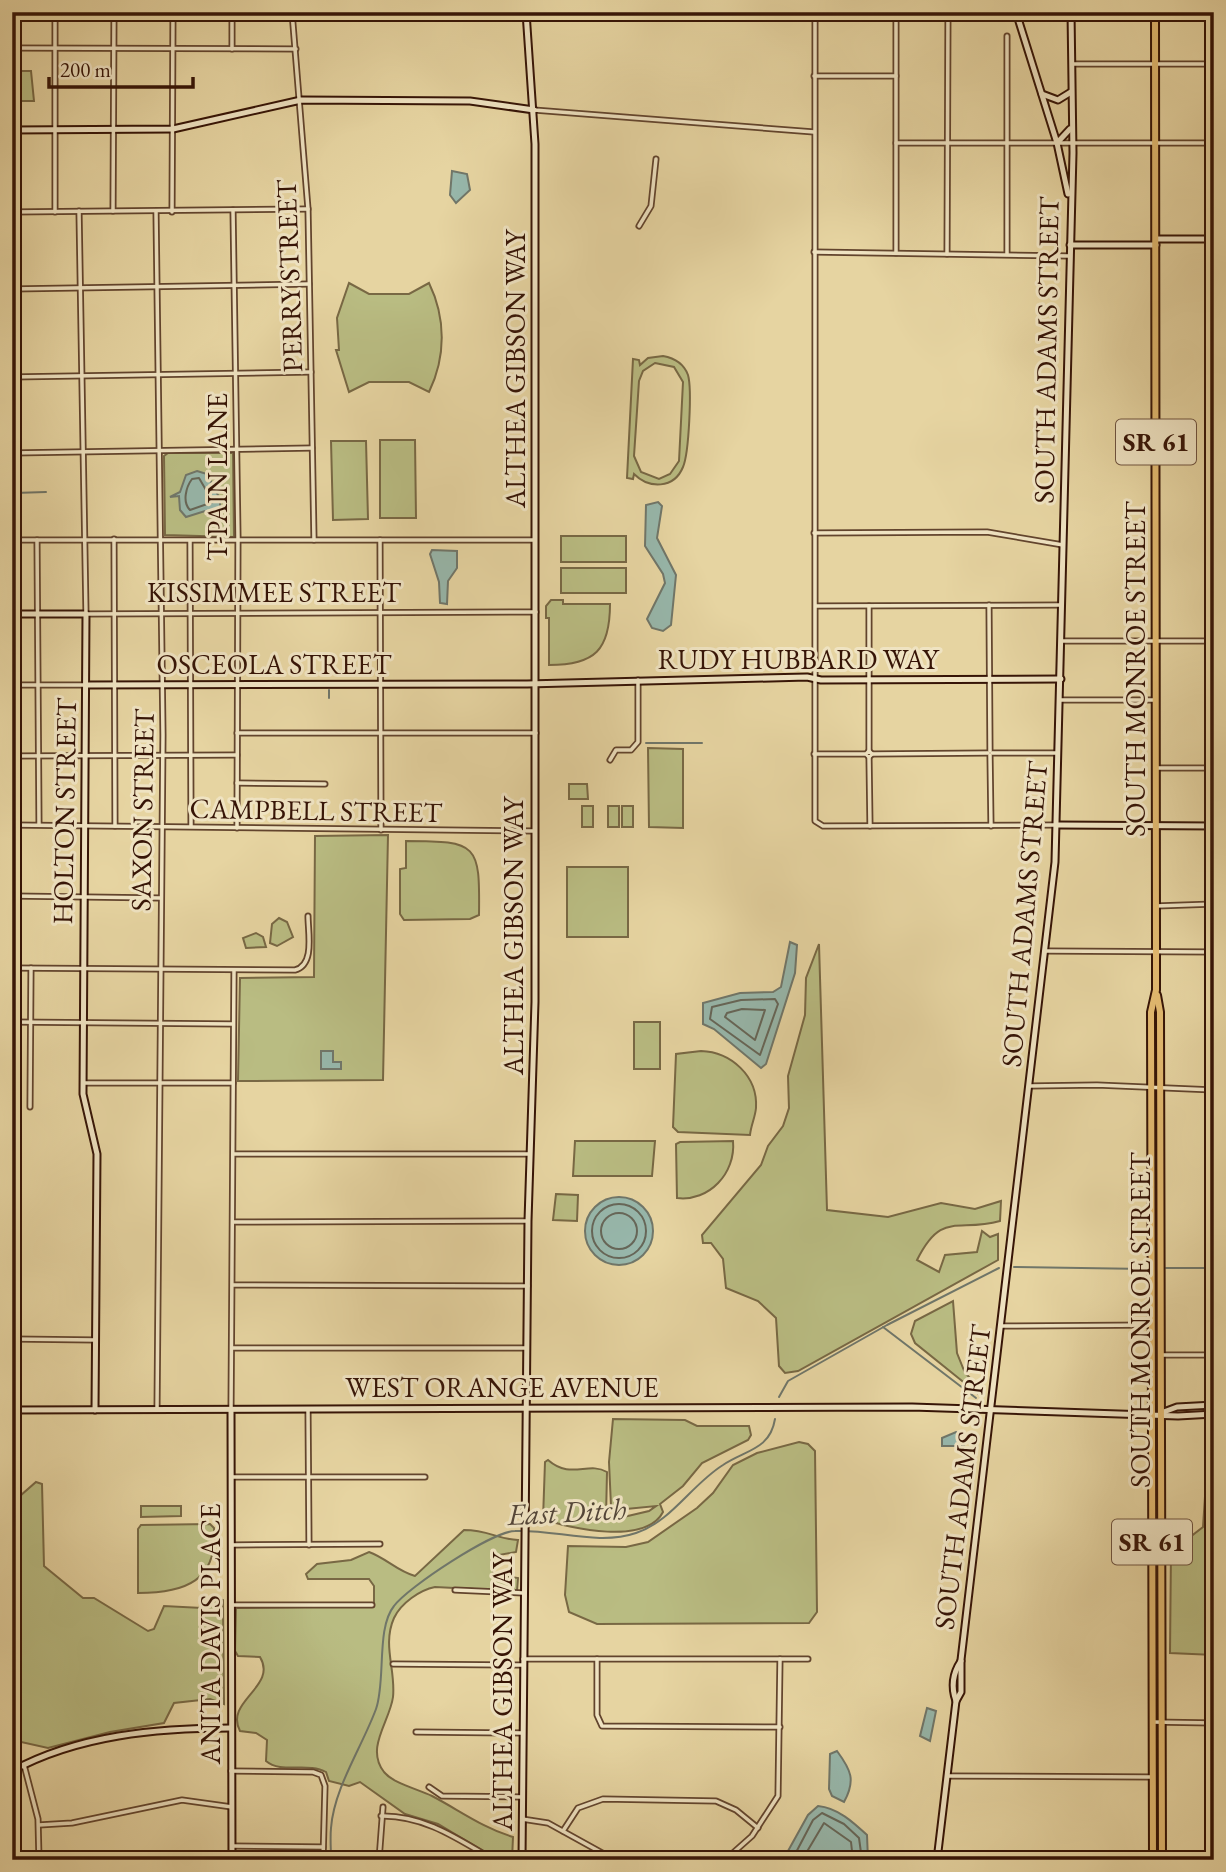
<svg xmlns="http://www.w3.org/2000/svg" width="1226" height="1872" viewBox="0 0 1226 1872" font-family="'EB Garamond',serif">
<rect width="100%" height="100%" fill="#e6d4a1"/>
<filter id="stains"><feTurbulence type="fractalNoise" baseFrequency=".00286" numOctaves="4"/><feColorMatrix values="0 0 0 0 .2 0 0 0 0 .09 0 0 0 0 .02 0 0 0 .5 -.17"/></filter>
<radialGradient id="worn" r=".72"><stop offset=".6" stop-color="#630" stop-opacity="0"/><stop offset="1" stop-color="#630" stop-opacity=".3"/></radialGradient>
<g fill="#b9bc82" stroke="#786844" stroke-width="2" fill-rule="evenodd">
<polygon points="12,71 31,71 34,101 12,101"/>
<path d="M349,283L369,294H409L429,283C446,318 446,357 429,392L409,382H369L349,392L336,350H339L337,318Z"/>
<path d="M663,356C674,358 684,364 688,375C692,389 689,453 683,467C674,489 649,489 634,474L633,479L627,478L633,359L639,360L640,365L648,358ZM655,363L674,367L683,382L679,461L670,474L659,479L641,472L634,456L639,381L643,371Z"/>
<polygon points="380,440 415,440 416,518 380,518"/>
<polygon points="331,441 366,441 368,519 333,520"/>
<polygon points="168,453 233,453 234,537 165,535 164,456"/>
<rect x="561" y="536" width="65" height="26"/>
<rect x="561" y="568" width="65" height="25"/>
<path d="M551,600H563V604H610C610,650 595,665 549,665V618H546V606Z"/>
<polygon points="648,748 683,749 683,828 649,827"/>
<polygon points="569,784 587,784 588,799 569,799"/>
<rect x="582" y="806" width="11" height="21"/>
<rect x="608" y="806" width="11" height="21"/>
<rect x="622" y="806" width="11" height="21"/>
<polygon points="388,835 383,1080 238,1081 240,978 314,977 315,836"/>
<path d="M406,841C478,841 480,844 479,915L470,919L404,920L400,914V869L406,868Z"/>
<rect x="567" y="867" width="61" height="70"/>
<polygon points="279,918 287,922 293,937 277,946 270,943 272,924"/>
<polygon points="256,933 263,937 266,947 246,948 243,938"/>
<path d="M819,944L827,1210L888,1217L941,1203L975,1209L1001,1201L1000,1221C957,1233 942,1210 917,1260L939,1272L945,1255L977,1252L982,1231L990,1237L998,1234V1260L798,1371L785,1373L779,1366L776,1318L758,1301L726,1288L723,1259L711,1243H703L702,1235L761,1165L768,1146L783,1126L789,1108L788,1076L805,1015L806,978Z"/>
<rect x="634" y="1022" width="26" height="47"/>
<path d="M701,1051C731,1052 758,1076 756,1108C755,1118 751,1125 750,1135L678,1132L673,1127L676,1054Z"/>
<polygon points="575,1141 655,1141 652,1176 573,1176"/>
<path d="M733,1141C736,1173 709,1202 677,1198L676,1144L680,1142Z"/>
<polygon points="556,1194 578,1195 577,1221 553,1220"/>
<polygon points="953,1301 957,1353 965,1373 977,1385 977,1393 915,1343 911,1334 915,1321"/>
<path d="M613,1419L685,1420L697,1426H749L751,1435L748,1440L702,1463L683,1486L660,1504L663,1512C646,1545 571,1529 543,1519L545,1462L548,1460C571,1480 588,1461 607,1472L606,1517L611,1520L649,1511L656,1506L626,1509L611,1506L609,1462Z"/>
<polygon points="1214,1432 1214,1655 1170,1653 1171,1549 1173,1543 1190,1537 1203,1527 1209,1436"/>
<polygon points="799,1442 808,1444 815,1451 817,1612 809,1623 597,1624 569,1612 565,1595 568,1546 626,1547 648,1542 697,1508 713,1493 733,1465 757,1453"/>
<polygon points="36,1482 42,1484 44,1566 83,1598 94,1598 148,1631 154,1629 164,1606 202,1608 211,1597 223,1600 224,1704 210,1699 174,1703 164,1723 110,1732 48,1748 12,1740 12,1503"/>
<polygon points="141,1506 181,1506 181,1516 141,1517"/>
<path d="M210,1524L214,1528C218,1581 185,1593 138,1593V1529L141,1525Z"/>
<path d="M464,1530C489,1530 496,1539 518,1540L516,1552L493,1556V1574L518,1578L517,1591L435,1587C420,1590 401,1603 394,1618C382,1645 396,1670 393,1697C390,1721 365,1748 384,1772C394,1784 418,1789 432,1796C459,1810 483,1828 513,1837L512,1860L495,1858L438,1824L405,1814L360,1782L349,1786L329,1781L326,1772C308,1762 281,1774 266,1761L267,1740L256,1733L240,1731C224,1701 278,1687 260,1657L238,1656L235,1651L236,1608L374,1606V1586L369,1579H308L306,1574L317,1564L351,1560L369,1552C386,1558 397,1571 415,1576Z"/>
</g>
<g fill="#97b7ab" stroke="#707669" stroke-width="2">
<polygon points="452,171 467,174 470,190 456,203 450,195"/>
<polygon points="197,471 207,474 220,499 220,515 205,511 186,517 180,510 179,496 170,497 180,492 186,475"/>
<polygon points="658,502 662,506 657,538 676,575 671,625 663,631 652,628 647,619 665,583 663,574 645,546 646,505"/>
<polygon points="432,550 457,551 457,568 448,581 447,604 440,603 439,582 430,554"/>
<polygon points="790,942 797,945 795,973 766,1064 761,1068 714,1029 703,1024 703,1003 740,993 773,992 781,987"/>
<polygon points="321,1051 333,1051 333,1062 341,1062 341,1069 321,1069"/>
<circle cx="619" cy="1231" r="34"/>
<polygon points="956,1432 966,1435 964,1446 942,1446 942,1438"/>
<polygon points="927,1708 936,1711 930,1741 920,1736"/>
<path d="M837,1751C851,1770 856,1780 844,1802L832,1796L829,1789L830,1754Z"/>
<path d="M818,1806C838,1808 853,1822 867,1835L868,1860H783L808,1815Z"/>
</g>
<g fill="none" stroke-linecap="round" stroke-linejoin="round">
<g stroke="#666658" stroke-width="2">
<path d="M199,478L213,502L190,510C182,502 186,487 192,479Z"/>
<polygon points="775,999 778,1004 760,1055 710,1019 712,1007 741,1000"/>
<polygon points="742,1009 765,1010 755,1040 725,1017 727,1013"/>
<circle cx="619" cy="1231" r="27"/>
<circle cx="619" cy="1231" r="18"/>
<polyline points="792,1860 813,1820 822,1813 844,1824 859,1838 862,1860"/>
<polyline points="802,1860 824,1823 851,1842 853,1860"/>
</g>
<g stroke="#707669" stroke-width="2">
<polyline points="14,493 46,492"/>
<polyline points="329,690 329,698"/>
<polyline points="646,743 702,743"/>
<polyline points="1014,1267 1146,1269"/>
<polyline points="1166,1268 1214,1268"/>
<polyline points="883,1327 976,1398"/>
<polyline points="779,1397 788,1381 887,1325 999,1268"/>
<path d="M331,1860C331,1849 330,1838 331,1828C334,1788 362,1747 376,1709C386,1681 376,1628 394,1606C408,1587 493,1531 515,1531C554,1529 598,1546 636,1533C672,1521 691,1485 723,1465C745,1450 770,1450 775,1419"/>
</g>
<g stroke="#62442d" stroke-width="7">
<g id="street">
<polyline points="55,12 55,212"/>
<polyline points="292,12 308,209 314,540"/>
<polyline points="815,12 815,821 823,826 1055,825"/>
<polyline points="12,48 296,49"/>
<polyline points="232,49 232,12"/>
<polyline points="1072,64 1214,64"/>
<polyline points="814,76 896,76"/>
<polyline points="534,110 814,132"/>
<polyline points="896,143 1214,143"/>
<polyline points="233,210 238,537 237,828"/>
<polyline points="79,211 86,614 536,612"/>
<polyline points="113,211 114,12"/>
<polyline points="12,212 308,209"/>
<polyline points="156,212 163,735 157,1409"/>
<polyline points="172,212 173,12"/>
<polyline points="639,226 651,206 656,159"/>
<polyline points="814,252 1070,256"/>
<polyline points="896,253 896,12"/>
<polyline points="947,254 948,12"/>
<polyline points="1007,254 1007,36"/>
<polyline points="12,289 309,284"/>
<polyline points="12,377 311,372"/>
<polyline points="12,453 312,448"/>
<polyline points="814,533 987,532 1063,545"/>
<polyline points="114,539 115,826"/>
<polyline points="12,540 535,540"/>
<polyline points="37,540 39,824"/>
<polyline points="380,540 381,830"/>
<polyline points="190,541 191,826"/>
<polyline points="989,605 990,751"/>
<polyline points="816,606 1062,605"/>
<polyline points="1061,641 1214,641"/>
<polyline points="12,685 84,685"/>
<polyline points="1060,700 1156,700"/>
<polyline points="237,733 536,733"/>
<polyline points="869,751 869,606"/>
<polyline points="992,753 1057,753"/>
<polyline points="814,754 866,754 869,757 872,754 869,751 866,754"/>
<polyline points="872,754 988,753"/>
<polyline points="990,755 991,826"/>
<polyline points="12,756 237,755"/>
<polyline points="869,757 870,826"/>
<polyline points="610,760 616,750 631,750 638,742 638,680"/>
<polyline points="1157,768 1214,768"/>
<polyline points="237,783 325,784"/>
<polyline points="12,825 535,831"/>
<polyline points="12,896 160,898"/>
<polyline points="1156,906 1214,904"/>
<polyline points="1046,951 1214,952"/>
<path d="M12,968L295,970C315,965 308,933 308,916"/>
<polyline points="12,1022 233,1024"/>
<polyline points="83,1083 233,1083"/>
<polyline points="1030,1086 1097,1085 1214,1090"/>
<polyline points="30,1107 31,968"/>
<polyline points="234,1154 530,1154"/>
<polyline points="233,1222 528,1221"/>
<polyline points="233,1285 528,1286"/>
<polyline points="1001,1326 1152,1325"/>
<polyline points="12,1339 96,1340"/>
<polyline points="233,1348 527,1348"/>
<polyline points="1161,1355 1214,1355"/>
<polyline points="231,1409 234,971"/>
<polyline points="308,1409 309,1545"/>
<polyline points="231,1477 425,1477"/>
<polyline points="232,1545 380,1544"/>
<polyline points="455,1590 523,1593"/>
<polyline points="232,1605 372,1605"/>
<polyline points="523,1659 808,1659"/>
<polyline points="597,1659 597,1715 602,1726 780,1727"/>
<polyline points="393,1664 522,1665"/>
<polyline points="1153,1722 1214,1723"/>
<polyline points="416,1732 522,1733"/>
<polyline points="24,1765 38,1819 39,1860"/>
<polyline points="231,1771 313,1772 321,1775 325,1786 323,1860"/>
<polyline points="947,1776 1152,1777"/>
<polyline points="429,1787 442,1796 522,1797"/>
<path d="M381,1816C424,1815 458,1839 494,1860"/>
<polyline points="522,1819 548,1823 615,1860"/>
<polyline points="39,1825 72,1823 182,1800 232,1807"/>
<polyline points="563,1831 578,1808 603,1799 716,1801 736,1810 758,1828"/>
<polyline points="232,1846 323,1847"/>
<polyline points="379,1860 383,1807"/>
<polyline points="725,1860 752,1836 778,1796 780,1659"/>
</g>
</g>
<g stroke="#361406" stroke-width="9">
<g id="secondary">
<polyline points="1016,12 1057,143 1068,194"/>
<polyline points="1042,94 1058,100 1071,92"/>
<polyline points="12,130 173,129 301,100 470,101 534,110"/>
<polyline points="1057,143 1070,129"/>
<polyline points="1156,239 1214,239"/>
<polyline points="1070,245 1156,245"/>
<polyline points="12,614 86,614 83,1094 97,1154 95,1410"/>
<polyline points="86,685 527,684 807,677 821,680 1061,679"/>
<polyline points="1058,825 1214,826"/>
<polyline points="231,1409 232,1860"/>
<polyline points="12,1410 912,1407 1178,1416 1214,1414"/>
<polyline points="1161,1413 1177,1407 1214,1405"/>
<path d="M956,1701C951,1687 953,1673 961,1661"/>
<path d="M12,1771C78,1735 157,1728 231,1728"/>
<polyline points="522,1860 528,1221 535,1002 535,144 526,12"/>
<polyline points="937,1860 956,1701 961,1692 961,1660 1055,862 1073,153 1071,12"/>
</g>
</g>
<g stroke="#361406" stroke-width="10">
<g id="primary">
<polyline points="1157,995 1160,1012 1162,1860"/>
<polyline points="1153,1860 1151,1012 1156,990 1156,952 1155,12"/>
</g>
</g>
<use href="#street" stroke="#efe3c2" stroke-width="3.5"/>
<use href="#secondary" stroke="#efe3c2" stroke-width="5"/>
<use href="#primary" stroke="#e3ba70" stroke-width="6"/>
</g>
<g text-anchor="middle" stroke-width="6" stroke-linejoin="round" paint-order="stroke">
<g fill="#efe3c2" stroke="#6e523e" stroke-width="2">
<rect x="1116" y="419.5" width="80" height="45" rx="5"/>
<rect x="1112" y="1519.5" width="80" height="45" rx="5"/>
</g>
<g font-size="26" font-weight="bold" fill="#361406">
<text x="1156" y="451">SR 61</text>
<text x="1152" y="1551">SR 61</text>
</g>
<g font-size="28" fill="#361406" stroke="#efe3c2">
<text transform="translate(289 276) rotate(-92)" y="10">PERRY STREET</text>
<text transform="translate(1046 350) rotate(-89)" y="10">SOUTH ADAMS STREET</text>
<text transform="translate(515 369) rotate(-90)" y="10">ALTHEA GIBSON WAY</text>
<text transform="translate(217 477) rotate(-90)" y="10">T-PAIN LANE</text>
<text x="274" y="602">KISSIMMEE STREET</text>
<text x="798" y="669">RUDY HUBBARD WAY</text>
<text x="274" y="674">OSCEOLA STREET</text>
<text transform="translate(1135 669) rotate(-90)" y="10">SOUTH MONROE STREET</text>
<text transform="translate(142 810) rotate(-89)" y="10">SAXON STREET</text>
<text transform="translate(316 810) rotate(1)" y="10">CAMPBELL STREET</text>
<text transform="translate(64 811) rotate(-89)" y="10">HOLTON STREET</text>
<text transform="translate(1024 914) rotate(-85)" y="10">SOUTH ADAMS STREET</text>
<text transform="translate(513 936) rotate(-90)" y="10">ALTHEA GIBSON WAY</text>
<text transform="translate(1140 1320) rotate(-90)" y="10">SOUTH MONROE STREET</text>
<text x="502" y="1397">WEST ORANGE AVENUE</text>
<text transform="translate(962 1477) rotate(-83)" y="10">SOUTH ADAMS STREET</text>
<text transform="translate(210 1634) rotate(-90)" y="10">ANITA DAVIS PLACE</text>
<text transform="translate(502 1692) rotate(-90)" y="10">ALTHEA GIBSON WAY</text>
</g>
<g font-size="30" font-style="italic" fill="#534538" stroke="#efe3c2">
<text transform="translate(567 1512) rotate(-3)" y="10">East Ditch</text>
</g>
</g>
<rect width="1226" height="1872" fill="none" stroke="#e6d4a1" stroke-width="42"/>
<rect x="14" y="14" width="1198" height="1844" fill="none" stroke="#361406" stroke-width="3.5"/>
<rect x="21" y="21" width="1184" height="1830" fill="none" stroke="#361406" stroke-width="2"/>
<path d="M49 77v10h144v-10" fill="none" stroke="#361406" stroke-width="3.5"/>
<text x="60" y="77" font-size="21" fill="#361406" stroke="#efe3c2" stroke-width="5" paint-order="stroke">200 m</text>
<rect width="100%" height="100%" filter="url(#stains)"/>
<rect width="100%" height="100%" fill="url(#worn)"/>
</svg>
